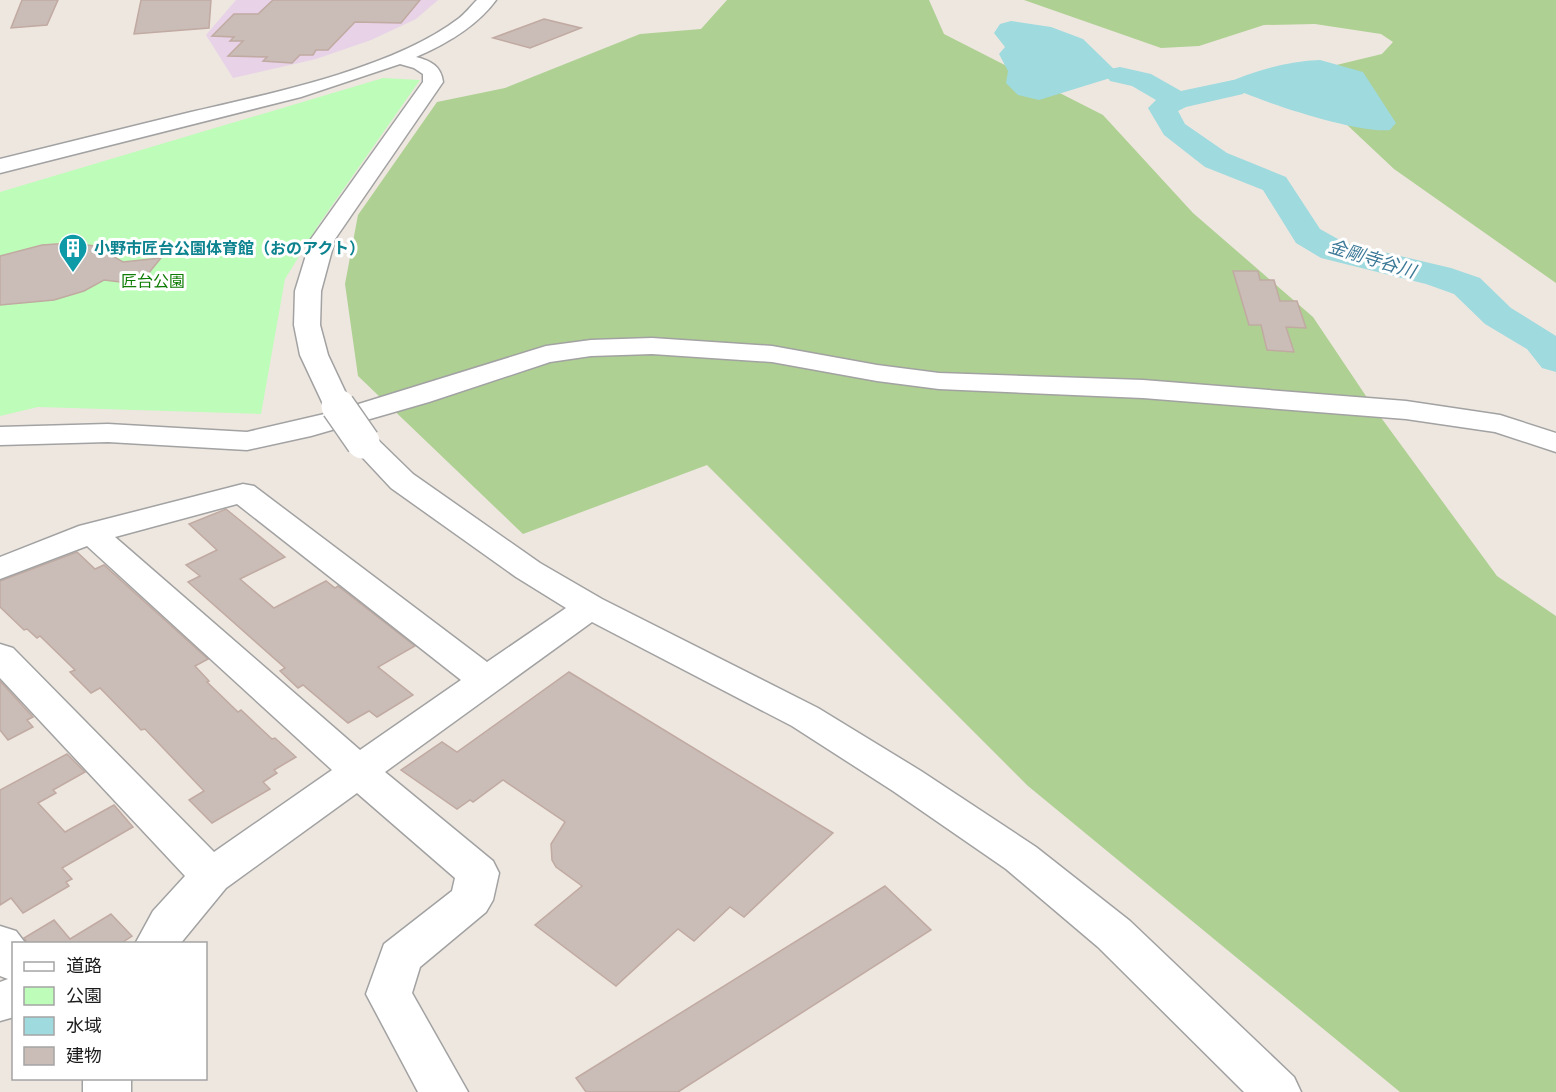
<svg xmlns="http://www.w3.org/2000/svg" width="1556" height="1092" viewBox="0 0 1556 1092" font-family="Karla,'Noto Sans JP',sans-serif">
<rect width="100%" height="100%" fill="#eee7e0"/>
<polygon fill="#e7d2e7" points="236,0 438,0 416,19 371,40 316,59 233,78 206,35"/>
<g fill="#aed092">
<polygon points="727,0 929,0 944,34 1103,115 1193,213 1313,317 1374,408 1497,576 1556,616 1556,1092 1400,1092 1028,786 707,465 523,534 358,376 345,284 358,215 437,102 505,88 640,34 701,29"/>
<polygon points="1024,0 1556,0 1556,283 1394,169 1311,91 1328,67 1382,54 1393,42 1381,34 1315,24 1264,25 1199,46 1161,48"/>
</g>
<polygon fill="#befcb9" points="383,78 420,80 319,224 285,279 261,414 38,407 0,416 0,192"/>
<g fill="#9edade">
<polygon points="1011,21 1051,27 1083,39 1120,75 1039,100 1018,95 1006,83 1008,71 999,54 1005,47 994,33 1000,24"/>
<path d="M1320,60L1363,72L1396,123L1390,130C1357,134 1255,100 1224,84C1254,71 1287,61 1320,60Z"/>
</g>
<g fill="none" stroke-linecap="round" stroke-linejoin="round">
<polygon fill="#9edade" fill-rule="evenodd" points="1120,67 1151,74 1181,91 1233,80 1243,82 1247,88 1243,94 1186,107 1178,111 1185,124 1227,153 1286,177 1320,229 1345,243 1451,268 1480,278 1511,308 1556,336 1556,372 1542,368 1527,349 1485,324 1454,294 1426,284 1321,258 1296,243 1263,190 1205,167 1164,135 1148,108 1156,100 1132,86 1110,81 1106,75 1110,69"/>
</g>
<g fill="#cabcb6" stroke="#c0aaa2" stroke-width="1.5">
<polygon points="22,0 58,0 47,25 11,28"/>
<polygon points="141,0 211,0 209,28 134,34"/>
<polygon points="273,0 420,0 401,23 355,22 328,50 316,50 313,55 300,55 292,63 263,61 267,57 228,56 243,41 230,41 234,37 212,36 234,14 258,14"/>
<polygon points="544,19 581,28 530,48 493,38"/>
<polygon points="71,243 95,246 123,262 161,258 144,279 138,282 129,283 104,280 84,291 54,300 0,305 0,256 42,245"/>
<polygon points="1233,271 1258,271 1260,280 1274,280 1280,301 1297,301 1306,328 1286,327 1294,352 1267,350 1261,325 1249,325"/>
<polygon points="226,509 285,557 240,579 274,608 326,581 335,588 338,586 415,646 378,667 413,695 377,717 369,711 348,723 303,685 298,688 280,671 285,668 188,582 200,576 186,565 217,550 189,524"/>
<polygon points="77,552 95,569 104,565 208,659 195,666 209,681 207,682 238,712 241,710 272,739 275,738 296,757 274,770 277,773 263,782 270,789 212,823 189,800 204,791 145,729 141,730 100,688 91,693 70,672 75,670 40,636 37,638 27,629 24,630 0,607 0,581"/>
<polygon points="569,672 833,833 744,917 730,907 694,941 678,929 616,986 535,925 582,886 556,867 552,860 551,844 565,822 503,780 473,802 470,800 457,809 401,770 442,742 457,752"/>
<polygon points="0,681 33,717 27,720 33,727 8,740 0,730"/>
<polygon points="67,754 85,772 53,790 56,793 38,803 65,832 114,805 133,827 62,868 72,879 66,882 69,886 23,913 11,898 0,905 0,790"/>
<polygon points="885,886 931,930 678,1092 586,1092 576,1078"/>
<polygon points="111,914 132,936 120,944 28,944 24,938 54,920 70,939"/>
</g>
<g fill="none" stroke-linecap="round" stroke-linejoin="round">
<g stroke="#a2a2a2" stroke-width="3">
<g id="minor">
<path d="M477,0H496C476,27 446,44 416,57C431,61 441,66 443,82L335,239L321,291L320,325L328,355L351,404L349,407L546,346L591,340L652,338L772,346L877,365L939,373L1143,380L1406,401L1500,415L1556,433V452L1495,432L1406,419L1143,398L939,389L877,381L772,362L652,354L591,356L550,362L429,402L311,436L247,450L108,442L0,445V427L108,424L247,432L333,412L327,410L323,404L300,355L294,325L295,291L311,239L423,82V74L414,68L400,64L301,97L0,173V159C64,143 127,128 191,112C270,94 394,68 458,19C465,14 471,6 477,0Z"/>
<path d="M363,433L374,436L413,474L540,563L602,599L818,708L921,771L1036,847L1130,921L1294,1077L1301,1092H1244L1098,947L1006,869L893,791L792,726L592,622L385,772L493,861L499,873L493,900L486,912L420,967L412,993L468,1092H418L366,994L384,944L452,891L455,878L357,793L226,888L180,944H135L153,911L185,876L0,678V644L13,648L214,852L332,770L87,546L0,579V557L79,526L243,484L254,486L487,662L566,608L516,577L391,488L348,442L352,436ZM237,504L461,680L360,750L115,537Z"/>
<polygon points="0,926 16,931 26,944 14,944 14,1017 0,1021 0,982 8,979 0,976"/>
<rect x="83" y="1078" width="48" height="14"/>
</g>
</g>
<use href="#minor" fill="#fff" fill-rule="evenodd"/>
<g stroke="#a2a2a2" stroke-width="28" stroke-linecap="butt">
<polyline id="minor-bridge-far1" points="337,404 339,407"/>
</g>
<g stroke="#a2a2a2" stroke-width="36" stroke-linecap="butt">
<polyline id="minor-bridge" points="338,406 363,442"/>
</g>
<use href="#minor-bridge-far1" stroke="#fff" stroke-width="26"/>
<use href="#minor-bridge" stroke="#fff" stroke-width="33"/>
</g>
<defs>
<g id="building-pin" transform="scale(1.5)"><path d="M0 17L-7.5 6A9.5 9.5 0 1 1 7.5 6Z" fill="#0f9aa8" stroke="#fff"/><path d="M-4-6H4V6H1V3H-1V6H-4ZM-2.5-4.3h1.7v1.8h-1.7ZM.8-4.3h1.7v1.8H.8ZM-2.5-1h1.7V.8h-1.7ZM.8-1h1.7V.8H.8Z" fill="#fff"/></g>
</defs>
<g fill-rule="evenodd">
<use href="#building-pin" x="73" y="248"/>
</g>
<g text-anchor="middle" stroke-width="6" stroke-linejoin="round" paint-order="stroke">
<g font-size="16" font-weight="bold" fill="#0d838f" stroke="#fff" text-anchor="start">
<text x="94" y="254">小野市匠台公園体育館（おのアクト）</text>
</g>
<g font-size="16" fill="#0f7d05" stroke="#fff">
<text x="153" y="287">匠台公園</text>
</g>
<g font-size="18" font-style="italic" fill="#3c7997" stroke="#fff">
<text transform="translate(1372 259) rotate(17)" y="6">金剛寺谷川</text>
</g>
</g>
<rect x="12" y="942" width="195" height="138" fill="#ffffff" stroke="#a4a4a4" stroke-width="1.5"/>
<rect x="24" y="962" width="30" height="9" fill="#ffffff" stroke="#a4a4a4" stroke-width="1.5"/>
<text x="66" y="972" font-size="18" fill="#1b1b1b">道路</text>
<rect x="24" y="987" width="30" height="18" fill="#befcb9" stroke="#a4a4a4" stroke-width="1.5"/>
<text x="66" y="1002" font-size="18" fill="#1b1b1b">公園</text>
<rect x="24" y="1017" width="30" height="18" fill="#9edade" stroke="#a4a4a4" stroke-width="1.5"/>
<text x="66" y="1032" font-size="18" fill="#1b1b1b">水域</text>
<rect x="24" y="1047" width="30" height="18" fill="#cabcb6" stroke="#a4a4a4" stroke-width="1.5"/>
<text x="66" y="1062" font-size="18" fill="#1b1b1b">建物</text>
</svg>
